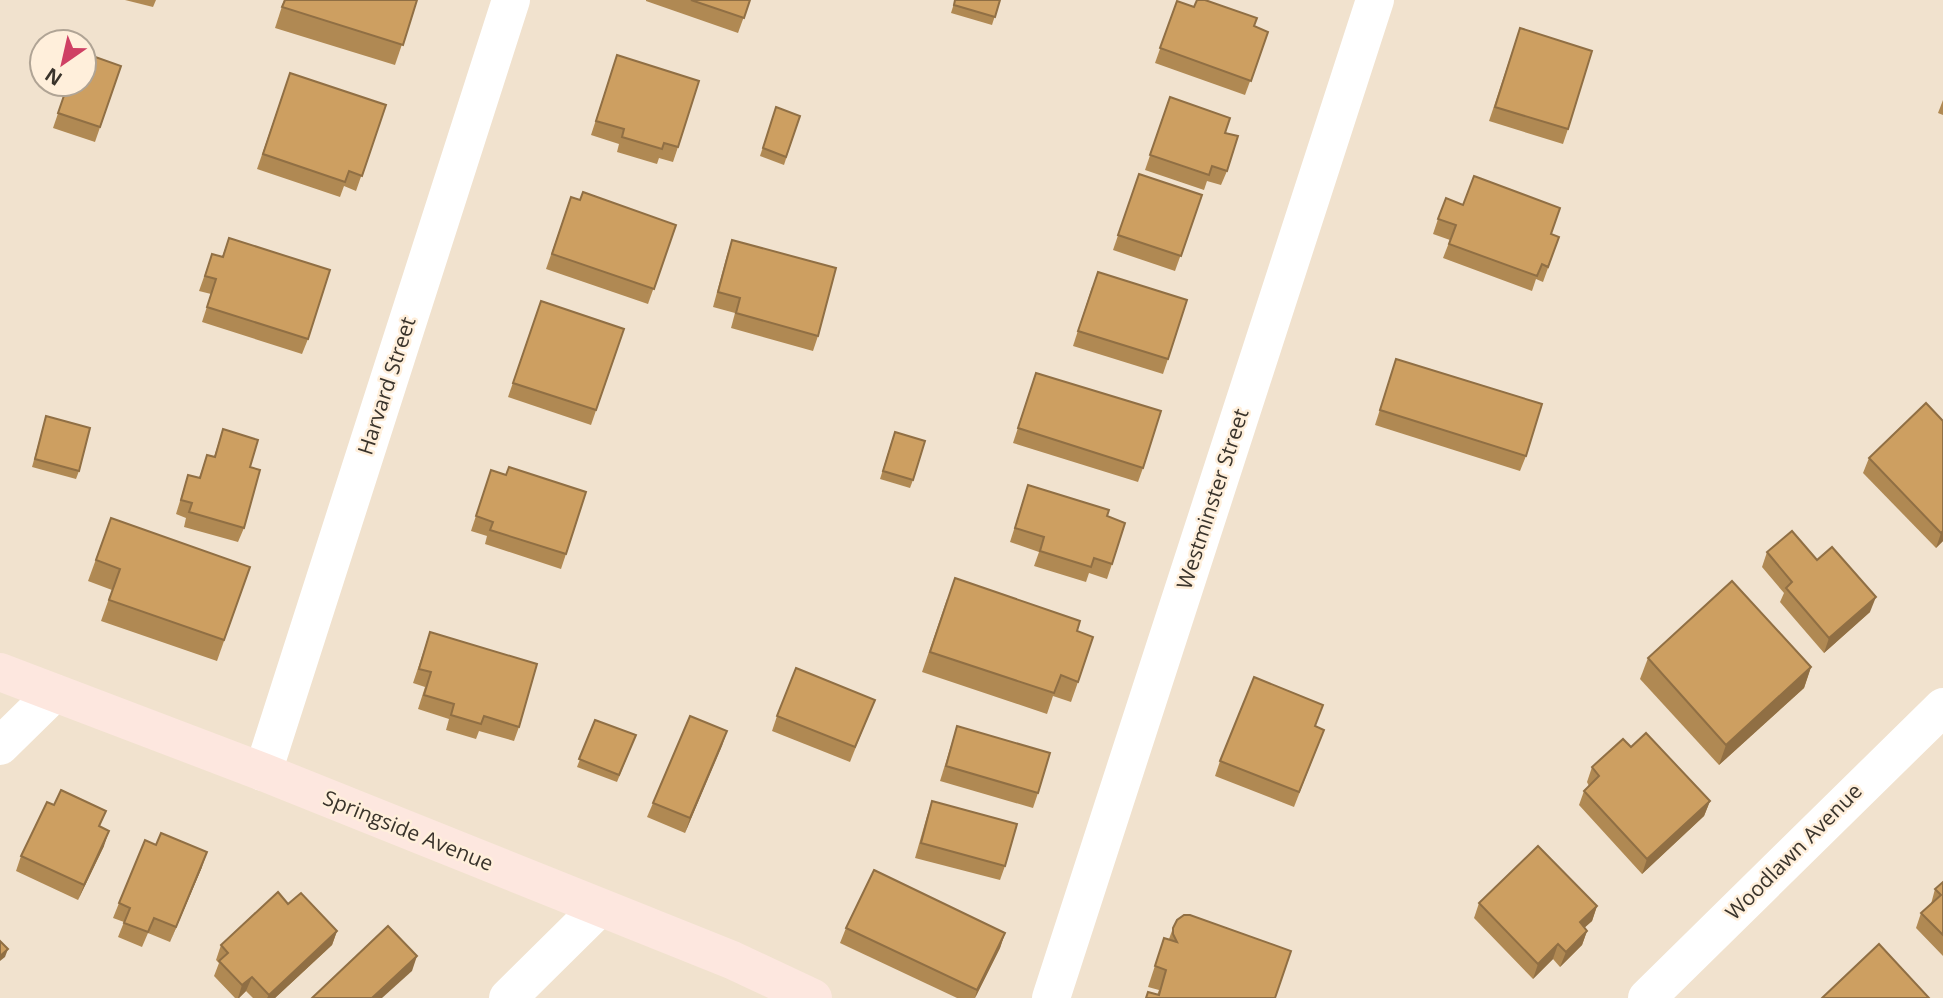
<svg xmlns="http://www.w3.org/2000/svg" width="1943" height="998" viewBox="0 0 1943 998" font-family="'Open Sans',sans-serif">
<rect width="100%" height="100%" fill="#f1e2ce"/>
<g fill="none" stroke-linecap="round" stroke-linejoin="round">
<g stroke="#fff" stroke-width="38">
<polyline points="0,746 54,693"/>
<polyline points="263,772 511,0"/>
<polyline points="508,998 599,908"/>
<polyline points="1051,998 1375,0"/>
<polyline points="1647,998 1943,707"/>
</g>
<polyline stroke="#fde7df" stroke-width="38" points="0,672 263,772 732,960 813,998"/>
</g>
<g fill="#b08953">
<polygon points="125,0 156,0 153,7"/>
<polygon points="284,0 417,0 395,65 275,28"/>
<polygon points="646,0 750,0 738,33 646,1"/>
<polygon points="955,0 1000,0 992,25 951,13"/>
<polygon points="1177,1 1254,26 1268,32 1245,95 1155,63"/>
<polygon points="1520,28 1568,129 1563,144 1489,121"/>
<polygon points="617,55 678,147 673,162 659,158 657,164 617,152 619,144 591,135"/>
<polygon points="121,66 95,142 53,128 68,84"/>
<polygon points="290,73 386,105 356,191 344,186 340,197 257,169"/>
<polygon points="1170,97 1225,133 1227,171 1221,185 1207,181 1204,190 1145,170"/>
<polygon points="1943,100 1943,115 1938,113"/>
<polygon points="776,107 800,116 784,165 760,156"/>
<polygon points="1139,174 1202,195 1175,271 1113,250"/>
<polygon points="571,197 676,225 648,304 546,269"/>
<polygon points="1463,205 1559,237 1543,282 1536,279 1532,291 1443,258 1450,240 1433,234 1438,219"/>
<polygon points="229,238 308,339 302,354 202,322 211,294 199,291 212,254 222,257"/>
<polygon points="732,240 818,336 813,351 731,328 735,313 713,307 727,255"/>
<polygon points="1092,287 1168,359 1163,374 1073,346"/>
<polygon points="541,301 624,329 591,425 508,397"/>
<polygon points="1396,359 1526,456 1520,471 1375,425"/>
<polygon points="1036,373 1143,468 1138,482 1013,443"/>
<polygon points="46,416 79,471 76,479 32,467"/>
<polygon points="1943,421 1943,541 1936,548 1863,473 1869,458"/>
<polygon points="223,429 250,467 244,528 238,542 184,527 186,518 176,514 188,475 199,478 207,455 214,457"/>
<polygon points="892,440 913,480 910,488 880,479"/>
<polygon points="491,470 566,554 561,569 485,544 487,536 471,531"/>
<polygon points="1028,485 1107,516 1112,564 1107,579 1089,573 1086,582 1034,566 1039,552 1010,542"/>
<polygon points="111,518 250,567 217,661 101,621 112,590 88,581"/>
<polygon points="1767,552 1870,612 1824,653 1780,602 1784,593 1762,567"/>
<polygon points="947,599 1077,631 1078,682 1071,702 1053,696 1047,714 922,672"/>
<polygon points="430,632 519,727 514,741 479,731 476,739 446,730 449,719 418,709 425,687 413,683"/>
<polygon points="1648,658 1811,667 1804,688 1719,765 1640,679"/>
<polygon points="869,714 850,762 772,731 777,716"/>
<polygon points="595,720 636,735 617,782 577,767"/>
<polygon points="957,726 1038,793 1033,808 940,781"/>
<polygon points="1324,730 1294,807 1215,776 1220,761"/>
<polygon points="727,731 685,833 647,817 653,803"/>
<polygon points="1631,747 1710,801 1704,816 1642,874 1579,805 1584,791 1589,786 1587,782 1592,767"/>
<polygon points="932,801 1005,866 1000,880 915,858 927,816"/>
<polygon points="100,827 104,846 78,900 16,871 21,856"/>
<polygon points="202,867 170,942 148,933 142,947 118,937 124,922 113,918 119,903"/>
<polygon points="1943,882 1943,956 1916,928 1921,913 1931,904 1935,889"/>
<polygon points="1479,903 1597,906 1592,921 1584,928 1587,931 1582,945 1560,967 1553,959 1533,979 1474,918"/>
<polygon points="288,904 337,931 332,945 275,998 253,998 246,991 239,998 235,998 214,976 219,963 216,960 221,945"/>
<polygon points="846,928 1005,933 1000,948 975,998 957,998 840,943"/>
<polygon points="1173,928 1275,998 1157,995 1159,990 1148,987 1164,938 1169,939"/>
</g>
<g fill="#906f44">
<polygon points="1943,531 1943,541 1936,548 1941,533"/>
<polygon points="1876,597 1870,612 1824,653 1829,638"/>
<polygon points="1811,667 1804,688 1719,765 1726,745"/>
<polygon points="727,731 722,746 685,833 690,818"/>
<polygon points="1710,801 1704,816 1642,874 1647,859"/>
<polygon points="109,831 104,846 78,900 84,885"/>
<polygon points="207,852 202,867 170,942 176,927"/>
<polygon points="1597,906 1592,921 1574,937 1580,922"/>
<polygon points="337,931 332,945 275,998 267,998 269,995"/>
<polygon points="1587,931 1582,945 1560,967 1566,952"/>
<polygon points="1005,933 1000,948 975,998 977,990"/>
<polygon points="1558,944 1553,959 1533,979 1538,964"/>
<polygon points="8,949 5,957 0,961 0,956"/>
<polygon points="417,956 412,971 382,998 372,998"/>
<polygon points="252,977 246,991 239,998 238,998 242,985"/>
</g>
<g fill="#cd9f61" stroke="#906f44" stroke-width="2">
<polygon points="285,0 417,0 403,45 282,7"/>
<polygon points="691,0 750,0 744,18"/>
<polygon points="955,0 1000,0 995,17 954,5"/>
<polygon points="1197,0 1205,0 1257,18 1254,26 1268,32 1251,81 1160,48 1177,1 1194,7"/>
<polygon points="1520,28 1592,51 1568,129 1495,107"/>
<polygon points="84,53 121,66 100,127 58,113 68,84 84,84"/>
<polygon points="617,55 699,81 678,147 664,143 662,149 622,137 624,129 596,121"/>
<polygon points="290,73 386,105 362,176 349,171 345,182 263,154"/>
<polygon points="1170,97 1230,118 1225,133 1238,136 1227,171 1212,166 1209,175 1150,155"/>
<polygon points="776,107 800,116 786,157 763,148"/>
<polygon points="1139,174 1202,195 1181,256 1118,235"/>
<polygon points="1474,176 1560,208 1551,234 1559,237 1548,267 1542,264 1537,276 1449,244 1456,225 1438,219 1446,198 1463,205"/>
<polygon points="583,192 676,225 654,289 552,254 571,197 580,200"/>
<polygon points="229,238 330,270 308,339 207,307 216,279 205,276 212,254 223,257"/>
<polygon points="732,240 836,268 818,336 736,313 740,298 718,292"/>
<polygon points="1098,272 1187,300 1168,359 1078,331"/>
<polygon points="541,301 624,329 596,410 513,383"/>
<polygon points="1396,359 1542,404 1526,456 1380,410"/>
<polygon points="1036,373 1161,411 1143,468 1018,428"/>
<polygon points="1926,403 1943,421 1943,531 1941,533 1869,458"/>
<polygon points="46,416 90,428 79,471 35,459"/>
<polygon points="223,429 258,440 250,467 260,470 244,528 189,512 192,503 181,500 188,475 200,478 207,455 215,457"/>
<polygon points="895,432 925,441 913,480 883,471"/>
<polygon points="509,467 586,492 566,554 490,530 493,522 476,516 491,470 506,475"/>
<polygon points="1028,485 1109,510 1107,516 1125,523 1112,564 1094,558 1091,567 1040,551 1044,537 1015,528"/>
<polygon points="111,518 250,567 224,640 109,600 120,569 96,560"/>
<polygon points="1792,531 1817,560 1832,547 1876,597 1829,638 1786,588 1792,582 1767,552"/>
<polygon points="955,578 1080,621 1077,631 1093,637 1078,682 1061,675 1054,693 930,652"/>
<polygon points="1732,581 1811,667 1726,745 1648,658"/>
<polygon points="430,632 537,664 519,727 484,716 481,724 451,715 454,704 424,695 431,672 419,669"/>
<polygon points="796,668 875,700 855,747 777,716"/>
<polygon points="1254,677 1323,705 1315,726 1324,730 1299,792 1220,761"/>
<polygon points="690,716 727,731 690,818 653,803"/>
<polygon points="595,720 636,735 619,775 579,759"/>
<polygon points="957,726 1050,753 1038,793 946,766"/>
<polygon points="1646,733 1710,801 1647,859 1584,791 1599,776 1592,767 1623,739 1631,747"/>
<polygon points="61,790 106,811 99,826 109,831 84,885 21,856 47,802 54,805"/>
<polygon points="932,801 1017,824 1005,866 921,843"/>
<polygon points="161,833 207,852 176,927 154,918 148,932 124,923 130,908 119,903 145,840 156,845"/>
<polygon points="1538,846 1597,906 1580,922 1587,931 1566,952 1558,944 1538,964 1479,903"/>
<polygon points="874,870 1005,933 977,990 846,928"/>
<polygon points="1943,882 1943,935 1921,913 1941,895 1935,889"/>
<polygon points="278,892 288,904 301,893 337,931 269,995 252,977 242,985 219,961 228,953 221,945"/>
<polygon points="1184,915 1190,915 1291,951 1275,998 1146,998 1148,992 1159,995 1166,970 1155,966 1164,938 1177,942 1173,934 1173,928 1177,920"/>
<polygon points="388,926 417,956 372,998 312,998"/>
<polygon points="0,941 8,949 0,956"/>
<polygon points="1879,944 1929,998 1822,998"/>
</g>
<g text-anchor="middle" stroke-width="5" stroke-linejoin="round" paint-order="stroke">
<g font-size="21" fill="#3a342c" stroke="#ffefdb">
<text transform="translate(387 386) rotate(-72)" y="7">Harvard Street</text>
<text transform="translate(1213 499) rotate(-72)" y="7">Westminster Street</text>
<text transform="translate(408 831) rotate(22)" y="7">Springside Avenue</text>
<text transform="translate(1794 852) rotate(-45)" y="7">Woodlawn Avenue</text>
</g>
</g>
<g transform="translate(63 63) rotate(214)"><circle r="33" fill="#ffefdb" stroke="#b0a495" stroke-width="2"/>
<path d="M0-5L12 26L0 18L-12 26Z" fill="#cf4064"/>
<text y="-10" font-size="19" font-weight="bold" text-anchor="middle" fill="#3a342c">N</text>
</g>
</svg>
